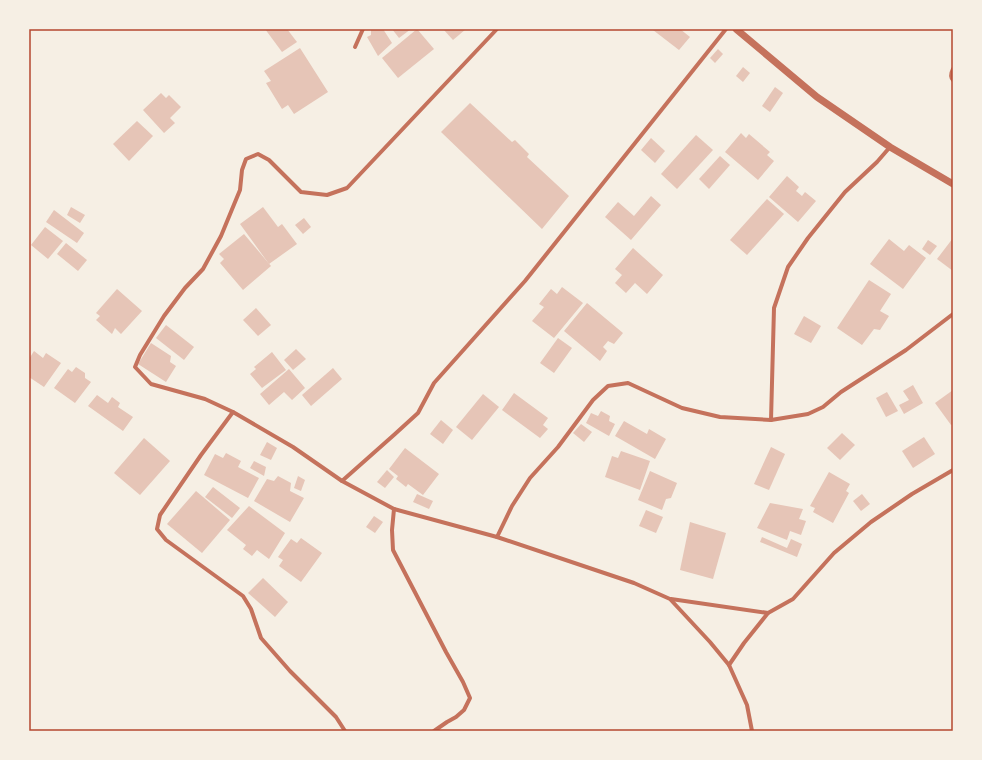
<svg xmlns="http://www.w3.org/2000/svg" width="982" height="760" viewBox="0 0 982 760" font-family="Arial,sans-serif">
<rect width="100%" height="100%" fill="#f6efe4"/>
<g fill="#e6c5b7">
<polygon points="265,29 287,29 297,42 282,52"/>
<polygon points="371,29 383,29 392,43 378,56 367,37 371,35"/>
<polygon points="392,29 411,29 399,38"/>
<polygon points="417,29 434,49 398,78 382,58"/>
<polygon points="443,29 466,29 453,40"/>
<polygon points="655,29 680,29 690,37 679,50 653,30"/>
<polygon points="300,48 328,92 294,114 288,105 282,109 266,83 271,81 264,71"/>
<polygon points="718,49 723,54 715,63 710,58"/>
<polygon points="743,67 750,73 743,82 736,76"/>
<polygon points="775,87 783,93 770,112 762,106"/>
<polygon points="161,93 166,98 169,95 181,107 170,118 175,123 164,133 143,110"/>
<polygon points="470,103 512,142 515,140 529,154 527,157 569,196 542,229 441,132"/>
<polygon points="137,121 153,136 129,161 113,144"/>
<polygon points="741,133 746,138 749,134 770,152 767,155 774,161 758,180 725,152"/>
<polygon points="696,135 713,150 677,189 661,174"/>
<polygon points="651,138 665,151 655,163 641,150"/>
<polygon points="720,156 730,165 709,189 699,179"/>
<polygon points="787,176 799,187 796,191 802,196 805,192 816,201 798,222 769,197"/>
<polygon points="651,196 661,205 631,240 605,217 618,202 634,216"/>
<polygon points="767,199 784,214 747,255 730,240"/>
<polygon points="71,207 85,215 80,223 67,215"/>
<polygon points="263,207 278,227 282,224 297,244 269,264 240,224"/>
<polygon points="54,210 84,233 77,243 46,222"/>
<polygon points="304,218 311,227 303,234 295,225"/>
<polygon points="45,227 63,241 48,259 31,245"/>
<polygon points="244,234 271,266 243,290 220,263 224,259 219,254"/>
<polygon points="953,238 953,271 937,259"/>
<polygon points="889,239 904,251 909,245 926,258 903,289 870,264"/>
<polygon points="928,240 937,246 930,255 922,249"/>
<polygon points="66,243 87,260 78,271 57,254"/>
<polygon points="633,248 663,275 647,294 635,283 626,293 615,283 622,275 615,269"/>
<polygon points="869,280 891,294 880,311 889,316 880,330 874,329 862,345 837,328"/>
<polygon points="562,287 583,303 554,338 532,321 544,307 539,304 551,289 557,294"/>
<polygon points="117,289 142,311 121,334 115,328 112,334 96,320 100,316 96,313"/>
<polygon points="587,303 623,333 614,344 608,341 603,347 607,351 600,361 564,331"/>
<polygon points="256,308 271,325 258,336 243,320"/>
<polygon points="804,316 821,326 811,343 794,334"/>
<polygon points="166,325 194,347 184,360 156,338"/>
<polygon points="558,338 572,348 554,373 540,363"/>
<polygon points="151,343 171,356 170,362 176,366 166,382 138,364"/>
<polygon points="296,349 306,359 293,370 284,360"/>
<polygon points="34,351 43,358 46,353 61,363 44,387 29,377 29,359"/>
<polygon points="272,352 286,370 262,388 250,374 256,369 254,367"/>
<polygon points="76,367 85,373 85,378 91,382 75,403 54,388 68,369 72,372"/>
<polygon points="333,368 342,379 311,406 302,395"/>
<polygon points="289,369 305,388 292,400 284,392 269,405 260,394"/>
<polygon points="913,385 923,403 904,414 899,405 909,400 903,391"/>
<polygon points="953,390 953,424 951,425 935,403"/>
<polygon points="887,392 898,411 886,417 876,398"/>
<polygon points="514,393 548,418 543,425 548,429 540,438 502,410"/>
<polygon points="483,394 499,407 472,440 456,427"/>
<polygon points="97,395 108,403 112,397 120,403 118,407 133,417 123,431 88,406"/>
<polygon points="601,411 610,416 609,421 615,424 609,436 586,423 591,413 598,416"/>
<polygon points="441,420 453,430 443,444 430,434"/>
<polygon points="624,421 647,434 649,429 666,439 655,459 615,436"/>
<polygon points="581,424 592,432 584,442 573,433"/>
<polygon points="842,433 855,445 840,460 827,448"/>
<polygon points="924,437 935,454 913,468 902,451"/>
<polygon points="144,438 170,461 140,495 114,473"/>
<polygon points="267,442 277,448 271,460 260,455"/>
<polygon points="771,447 785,454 769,490 754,484"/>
<polygon points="405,448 439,474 423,495 408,484 406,487 396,479 398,476 389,469"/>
<polygon points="621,451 650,461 640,490 605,477 612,456 618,458"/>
<polygon points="226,453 241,461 238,467 259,478 248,498 204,475 215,454 223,458"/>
<polygon points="254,461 266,467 264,476 250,468"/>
<polygon points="387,470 394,477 385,488 377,482"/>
<polygon points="650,471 677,483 671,498 666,499 662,510 638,500"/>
<polygon points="829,472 850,484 846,491 849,493 833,523 813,512 815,508 810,506"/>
<polygon points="278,476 291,483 290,491 304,498 290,522 254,501 267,479 274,481"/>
<polygon points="298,476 305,480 301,491 294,488"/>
<polygon points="213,487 240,508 232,518 205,497"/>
<polygon points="196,491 230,520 202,553 167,524"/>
<polygon points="417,494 433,501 429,509 413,502"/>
<polygon points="862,494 870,504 861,511 853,501"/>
<polygon points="770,503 803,509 799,519 806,521 801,535 790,531 787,540 757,528"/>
<polygon points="249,506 285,533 269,559 257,550 252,556 243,549 246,545 227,530"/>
<polygon points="646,510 663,517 656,533 639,526"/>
<polygon points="374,516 383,522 375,533 366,527"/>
<polygon points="690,522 726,533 713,579 680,570"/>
<polygon points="762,537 787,548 791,539 802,544 797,557 760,542"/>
<polygon points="301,538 322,553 301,582 279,566 283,560 278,557 291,539 297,543"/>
<polygon points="263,578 288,602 275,617 248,593"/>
</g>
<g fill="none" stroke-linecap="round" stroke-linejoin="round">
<g stroke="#c5725c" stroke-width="4">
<polyline points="497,29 347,188 327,195 301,192 269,160 258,154 246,159 242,170 240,190 221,236 203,269 185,288 164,316 140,355 135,367 151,384 205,399 233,412 293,447 342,481 394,509 497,537 634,583 670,599 710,642 729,665 747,705 752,731"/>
<polyline points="355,47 363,29"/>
<path d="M953,69C951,73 950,77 953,80"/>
<polyline points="233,412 201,455 160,515 157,529 166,540 243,596 251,609 261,638 290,671 336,717 345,731"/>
<polyline points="771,420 774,308 788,267 808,238 845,192 877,162 890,147"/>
<polyline points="342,481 395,434 418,413 434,383 525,281 726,29"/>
<polyline points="394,509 392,530 393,550 446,652 463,682 470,698 464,710 456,717 447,722 434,731"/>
<polyline points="497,537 512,506 530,478 558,447 593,400 608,386 628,383 682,408 720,417 771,420 808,414 823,407 841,392 906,350 953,314"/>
<polyline points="671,599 768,613"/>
<polyline points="729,665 744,643 768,613 793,599 834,553 871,522 912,494 953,470"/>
</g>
<polyline stroke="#c5725c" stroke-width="7" points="736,29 817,97 890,147 953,184"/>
</g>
<rect width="982" height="760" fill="none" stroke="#f6efe4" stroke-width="60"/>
<rect x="30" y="30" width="922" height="700" fill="none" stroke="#b5482f" stroke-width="1.5"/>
</svg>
